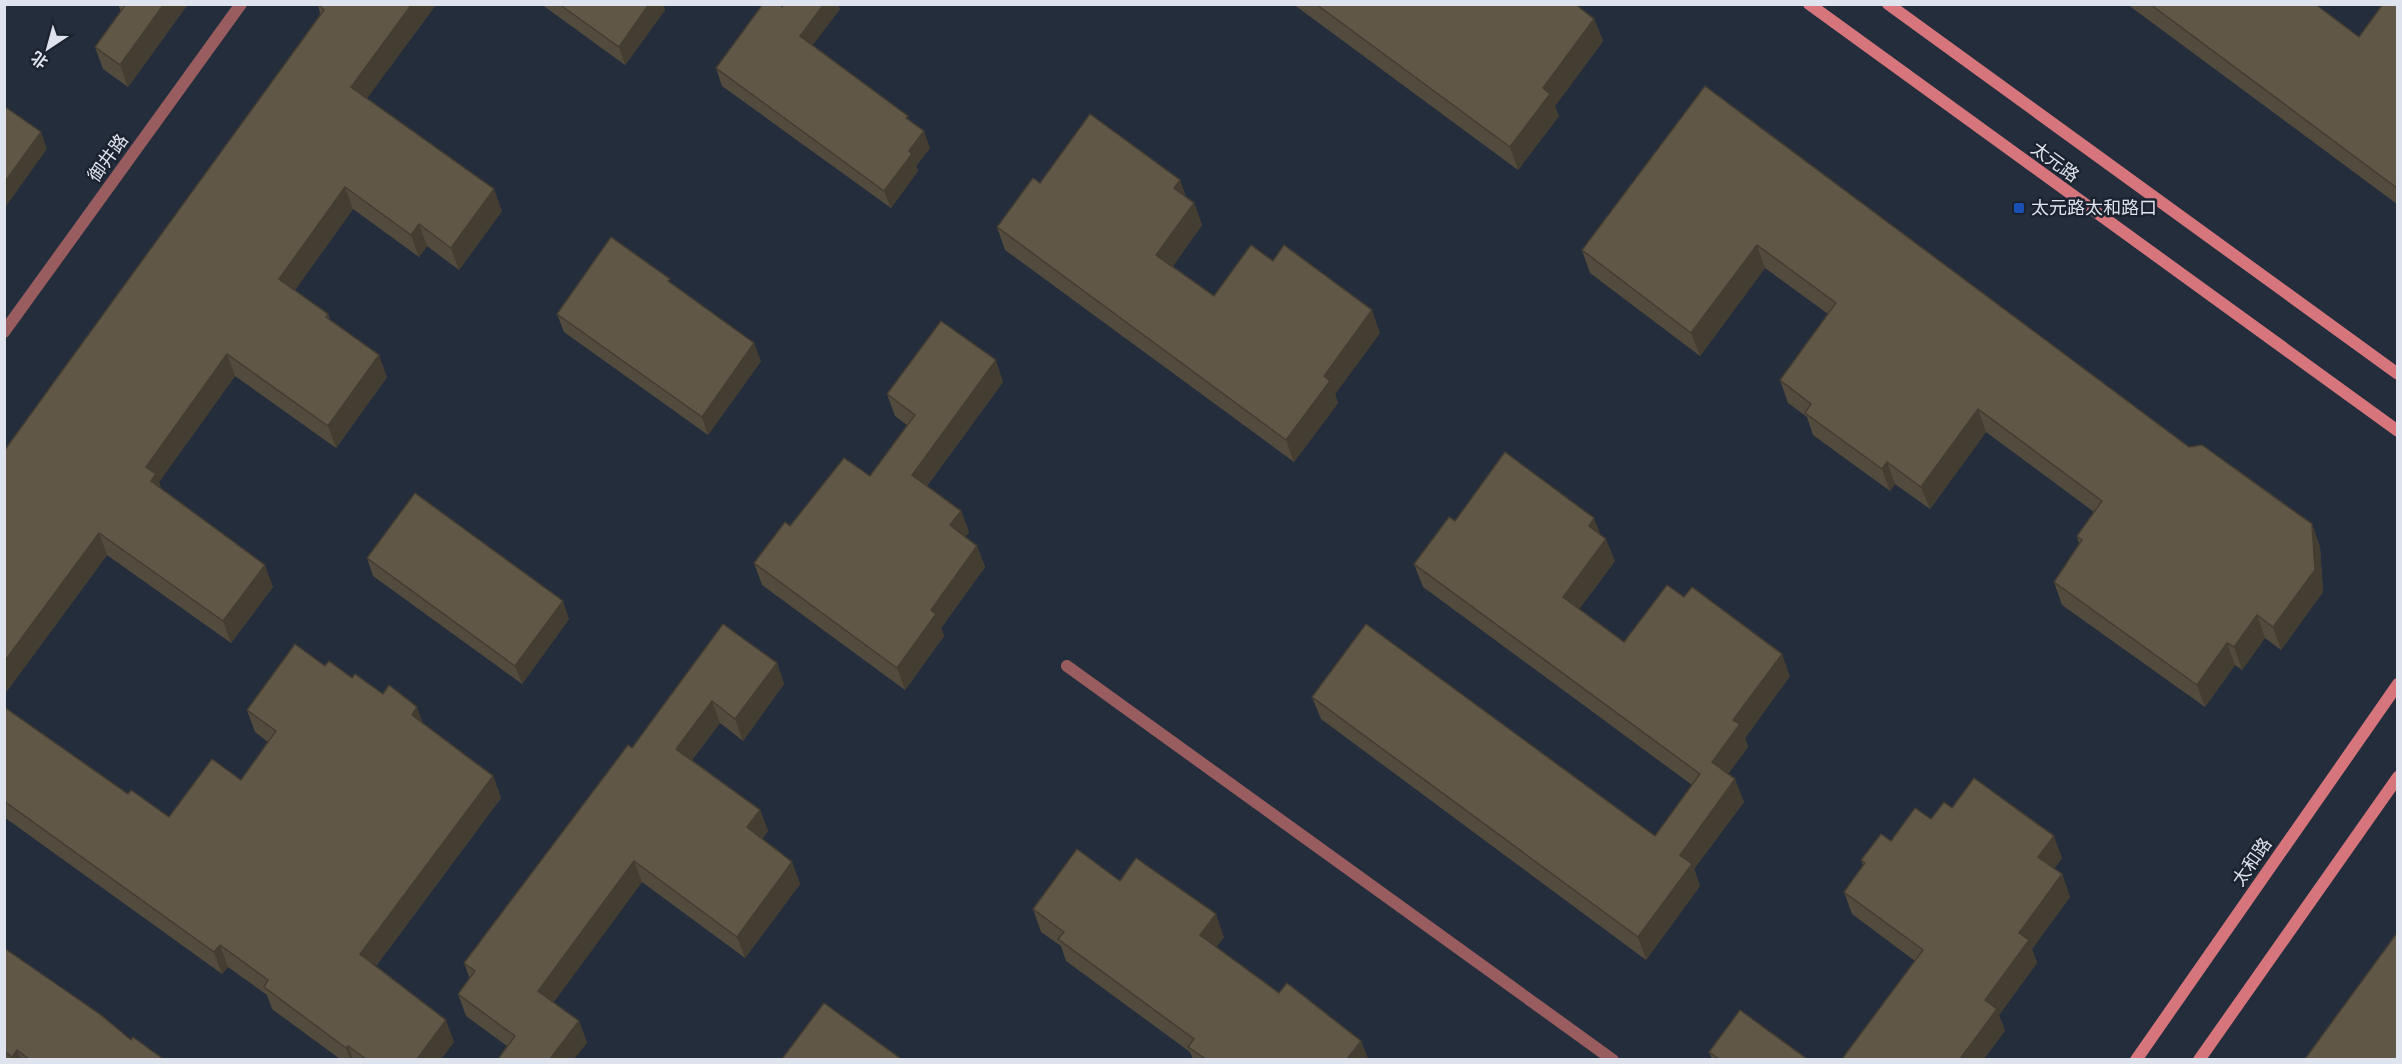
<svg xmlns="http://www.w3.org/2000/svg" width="2402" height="1064" viewBox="0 0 2402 1064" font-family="Merriweather,'Noto Sans SC',serif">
<rect width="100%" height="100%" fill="#242d3b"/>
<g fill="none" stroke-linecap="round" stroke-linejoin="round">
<polyline stroke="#995d5f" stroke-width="12" points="1067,666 1613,1060"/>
<polyline stroke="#995d5f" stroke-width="12" points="4,332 241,4"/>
<g stroke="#d6767c" stroke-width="12">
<polyline points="1809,4 2398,431"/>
<polyline points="1888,4 2398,374"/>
<polyline points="2136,1060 2398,684"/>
<polyline points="2199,1060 2398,777"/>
</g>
</g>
<g fill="#534b3d">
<polygon points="118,4 188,4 128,87 103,69 95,47 121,12"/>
<polygon points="318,4 434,4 435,6 367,98 502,211 459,270 427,246 419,257 353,209 295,290 328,314 330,320 387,377 336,448 235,376 159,482 161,488 273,587 231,643 107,555 4,695 320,14"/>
<polygon points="541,4 663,4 665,10 625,65"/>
<polygon points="1293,4 1436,4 1594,19 1603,41 1555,106 1559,116 1518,170"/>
<polygon points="2127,4 2315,4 2359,37 2397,4 2397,204"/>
<polygon points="782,7 840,9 812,45 910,121 930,148 916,166 918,171 891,208 722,86 716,68"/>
<polygon points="1705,86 2189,447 2312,524 2320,547 2323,592 2281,650 2265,638 2242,670 2235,665 2205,707 2062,605 2054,582 2079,544 2077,536 2094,512 1986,432 1930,509 1895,484 1890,491 1813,435 1807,417 1788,403 1780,380 1828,314 1765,268 1700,356 1590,273 1582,250"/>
<polygon points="1180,180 1186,197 1194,203 1202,225 1173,266 1214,296 1273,261 1380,333 1335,394 1338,403 1294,462 1005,250 997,227 1040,183"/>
<polygon points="672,284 761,361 708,435 564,332 557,314"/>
<polygon points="1003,382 927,486 961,511 969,532 965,537 977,546 985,567 941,628 944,636 905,690 762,585 754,563 790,526 870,476 907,425 895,416 887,394"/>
<polygon points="1455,521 1600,534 1615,561 1579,609 1624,642 1790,676 1745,738 1748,747 1728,774 1744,802 1694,869 1700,886 1646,960 1321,719 1312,697 1655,836 1692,785 1423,587 1414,564"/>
<polygon points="367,558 569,619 522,684 373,576"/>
<polygon points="777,663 784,684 743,741 720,723 692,760 760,810 768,831 762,839 792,862 800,884 745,958 642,882 553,1002 579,1021 587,1043 507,1046 466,1016 458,994 470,979 464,963 632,748"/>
<polygon points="325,666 352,678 423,724 493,776 501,798 376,966 454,1042 441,1059 340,1059 272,1009 267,995 228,967 222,974 4,817 4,707 128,794 169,817 241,780 268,742 255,732 247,710"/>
<polygon points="1952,808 2062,858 2054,869 2062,874 2070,897 2032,949 2037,963 1999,1015 2005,1031 1915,961 1852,914 1844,892 1863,865 1861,860 1891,841"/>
<polygon points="1120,881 1224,937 1216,947 1279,993 1361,1041 1368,1059 1193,1059 1190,1052 1066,961 1061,946 1041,932 1033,909"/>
<polygon points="4,948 131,1040 163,1059 4,1059"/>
<polygon points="1709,1052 1807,1059 1712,1059"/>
</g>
<g fill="#443d32">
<polygon points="164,4 188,4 128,87 120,65"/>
<polygon points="412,4 434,4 435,6 359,109 351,87"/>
<polygon points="649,4 663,4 665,10 625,65 619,47"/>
<polygon points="824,4 838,4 840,9 806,54 800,36"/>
<polygon points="1594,19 1603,41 1555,106 1559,116 1518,170 1510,147 1543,88"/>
<polygon points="924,131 930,148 916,166 918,171 891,208 884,191 909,151"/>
<polygon points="41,132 47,149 4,209 4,183"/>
<polygon points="1180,180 1188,203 1174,188"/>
<polygon points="345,187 353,209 287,301 279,279"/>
<polygon points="494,189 502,211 459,270 451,248"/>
<polygon points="1194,203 1202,225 1165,277 1156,255"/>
<polygon points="419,224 427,246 419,257 411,235"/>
<polygon points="1757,245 1765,268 1700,356 1691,333"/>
<polygon points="1372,310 1380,333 1335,394 1338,403 1294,462 1286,440 1324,376"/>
<polygon points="754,343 761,361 708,435 702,417"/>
<polygon points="227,354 235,376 159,482 164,496 159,503 146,467"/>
<polygon points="379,355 387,377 336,448 328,426"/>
<polygon points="996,360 1003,382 919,496 912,475"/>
<polygon points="1978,409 1986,432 1930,509 1921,487"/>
<polygon points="1887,462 1895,484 1890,491 1882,469"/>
<polygon points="961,511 969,532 958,547 950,525"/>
<polygon points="1594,518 1603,541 1589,526"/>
<polygon points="2312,524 2320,547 2323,592 2281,650 2273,627"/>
<polygon points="99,533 107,555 4,695 4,662"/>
<polygon points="1606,539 1615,561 1571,620 1563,597"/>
<polygon points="977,546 985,567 941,628 944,636 905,690 897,668 931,610"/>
<polygon points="265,565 273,587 231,643 223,621"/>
<polygon points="563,601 569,619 522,684 515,666"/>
<polygon points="2257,615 2265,638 2242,670 2234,647"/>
<polygon points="2227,643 2235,665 2205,707 2197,685"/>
<polygon points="1782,654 1790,676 1745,738 1748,747 1720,784 1712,762 1733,720"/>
<polygon points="777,663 784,684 743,741 735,719"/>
<polygon points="712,701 720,723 684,770 676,749"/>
<polygon points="417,707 425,729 412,715"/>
<polygon points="493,776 501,798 368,976 360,954"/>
<polygon points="1735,779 1744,802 1694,869 1700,886 1646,960 1638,937 1680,855"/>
<polygon points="760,810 768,831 754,849 747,827"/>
<polygon points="2054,836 2062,858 2046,879 2038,857"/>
<polygon points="634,861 642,882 546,1013 538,991"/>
<polygon points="792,862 800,884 745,958 737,937"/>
<polygon points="2062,874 2070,897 2032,949 2037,963 1999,1015 2005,1031 1984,1059 1960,1059 1985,1000 2019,933"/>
<polygon points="1216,914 1224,937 1208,958 1200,935"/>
<polygon points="220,945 228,967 222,974 214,952"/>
<polygon points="446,1020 454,1042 441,1059 417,1059"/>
<polygon points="579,1021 587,1043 574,1059 550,1059"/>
<polygon points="1361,1041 1368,1059 1347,1059"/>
<polygon points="348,1046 353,1059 350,1059 346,1048"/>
<polygon points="17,1050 21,1059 13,1059 12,1057"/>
</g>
<g fill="#615747" stroke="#443d32" stroke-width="1.5">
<polygon points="126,4 164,4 120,65 95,47"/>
<polygon points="318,4 412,4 351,87 494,189 451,248 419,224 411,235 345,187 279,279 328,314 326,317 379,355 328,426 227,354 146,467 156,474 151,481 265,565 223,621 99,533 4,662 4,451 324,10"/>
<polygon points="559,4 649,4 619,47"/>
<polygon points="763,4 779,4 782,7 784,4 824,4 800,36 908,116 906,118 924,131 909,151 912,154 884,191 716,68"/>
<polygon points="1316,4 1575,4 1594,19 1543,88 1550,94 1510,147"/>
<polygon points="2150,4 2315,4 2359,37 2383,4 2397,4 2397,188"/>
<polygon points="1705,86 2189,447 2202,445 2312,524 2315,570 2273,627 2257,615 2234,647 2227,643 2197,685 2054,582 2082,540 2077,536 2102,501 1978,409 1921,487 1887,462 1882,469 1805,413 1811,404 1780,380 1836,303 1757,245 1691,333 1582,250"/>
<polygon points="4,106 41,132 4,183"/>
<polygon points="1090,114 1180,180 1174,188 1194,203 1156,255 1214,296 1251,245 1273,261 1284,245 1372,310 1324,376 1330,381 1286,440 997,227 1033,178 1040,183"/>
<polygon points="611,237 670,279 668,281 754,343 702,417 557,314"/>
<polygon points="941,321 996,360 912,475 961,511 950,525 977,546 931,610 936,614 897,668 754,563 785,522 790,526 844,458 870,476 915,415 887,394"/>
<polygon points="1505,452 1594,518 1589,526 1606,539 1563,597 1624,642 1667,585 1684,597 1692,587 1782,654 1733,720 1740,724 1712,762 1735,779 1680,855 1692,864 1638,937 1312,697 1366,624 1655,836 1700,774 1414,564 1449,517 1455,521"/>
<polygon points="415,493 563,601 515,666 367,558"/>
<polygon points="723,624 777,663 735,719 712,701 676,749 760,810 747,827 792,862 737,937 634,861 538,991 579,1021 550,1059 498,1059 515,1036 458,994 475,971 464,963 628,745 632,748"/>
<polygon points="295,644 325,666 329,661 352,678 355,674 383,694 389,685 417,707 412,715 493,776 360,954 446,1020 417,1059 366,1059 348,1046 346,1048 264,987 268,980 220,945 214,952 4,801 4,707 128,794 131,790 169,817 212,759 241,780 276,731 247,710"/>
<polygon points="1974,778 2054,836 2038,857 2062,874 2019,933 2029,940 1985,1000 1997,1009 1960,1059 1842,1059 1923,950 1844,892 1865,863 1861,860 1881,834 1891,841 1915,808 1931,819 1944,802 1952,808"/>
<polygon points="1077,849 1120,881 1136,858 1216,914 1200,935 1279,993 1287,983 1361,1041 1347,1059 1206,1059 1188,1047 1194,1039 1058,939 1064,932 1033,909"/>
<polygon points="2397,933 2397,1059 2305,1059"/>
<polygon points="4,948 101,1015 131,1040 133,1037 163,1059 29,1059 17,1050 12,1057 4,1051"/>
<polygon points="824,1003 901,1059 782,1059"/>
<polygon points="1740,1010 1807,1059 1719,1059 1709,1052"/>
</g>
<rect fill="#1a4fb4" stroke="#1b2330" stroke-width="2" x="2013" y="202" width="12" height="12" rx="3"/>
<g text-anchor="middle" stroke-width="5" stroke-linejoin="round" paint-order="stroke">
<g font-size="18" fill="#dee3ed" stroke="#1b2330">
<text transform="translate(108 158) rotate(-54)" y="6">御井路</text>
<text transform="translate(2055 162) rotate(36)" y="6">太元路</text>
<text transform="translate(2252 862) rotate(-55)" y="6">太和路</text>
</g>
<g font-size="18" fill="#dee3ed" stroke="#1b2330" text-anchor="start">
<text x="2031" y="214">太元路太和路口</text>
</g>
</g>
<rect width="2402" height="1064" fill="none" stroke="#dee3ed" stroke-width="12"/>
<g transform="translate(48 48) rotate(216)" stroke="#1b2330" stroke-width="4.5" paint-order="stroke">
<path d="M0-4.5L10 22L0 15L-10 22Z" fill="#dee3ed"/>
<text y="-9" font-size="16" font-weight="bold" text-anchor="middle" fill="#dee3ed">北</text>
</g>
</svg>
